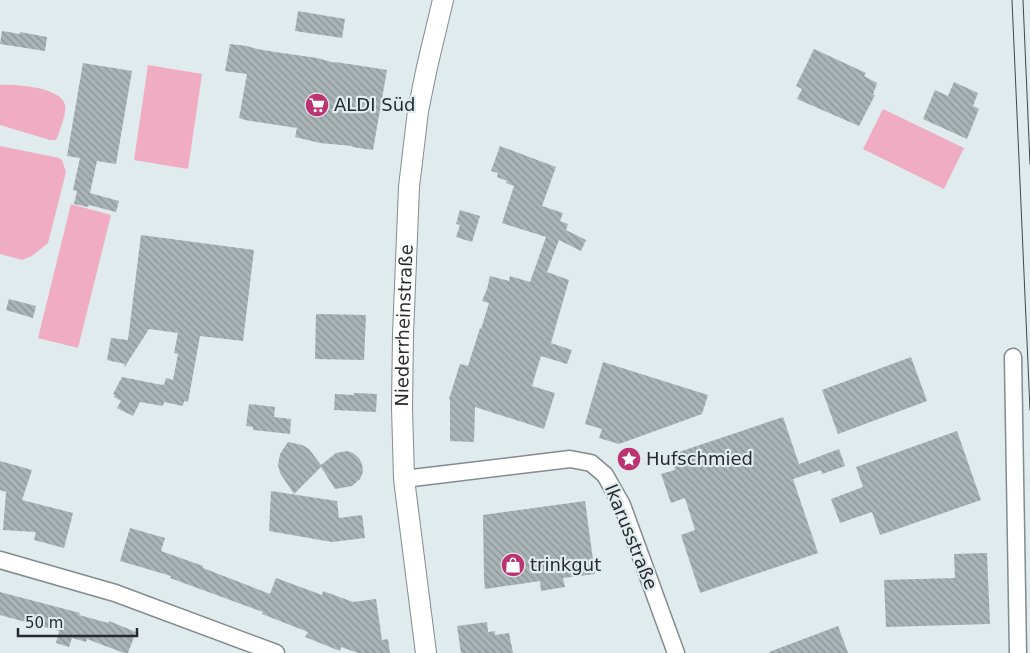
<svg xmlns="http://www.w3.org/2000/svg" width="1030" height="653" viewBox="0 0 1030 653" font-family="'DejaVu Sans',sans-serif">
<defs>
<pattern id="building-back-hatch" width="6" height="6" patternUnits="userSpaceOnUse" patternTransform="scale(1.25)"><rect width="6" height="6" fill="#a9b4b6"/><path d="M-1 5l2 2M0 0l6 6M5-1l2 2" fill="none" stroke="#8a9394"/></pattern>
</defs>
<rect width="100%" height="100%" fill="#e0ebee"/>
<g fill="#f0acc3">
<polygon points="148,65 202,74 188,169 134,160"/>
<path d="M0,85C15,84 61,87 65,105C67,112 60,129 58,136L56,140H50L0,125Z"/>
<polygon points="883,109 964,148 944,189 863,149"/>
<polygon points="0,146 59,158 62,160 66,172 48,243 32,256 22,260 0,254"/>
<polygon points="71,204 111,215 78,348 38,338"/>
</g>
<g fill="url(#building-back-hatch)">
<polygon points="298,11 345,19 342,38 295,31"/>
<polygon points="2,31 20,34 20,32 47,37 45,51 0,44"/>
<polygon points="230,44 247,46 257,49 275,52 317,58 335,63 335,62 349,64 387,70 373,150 352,147 352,146 320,143 295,137 297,128 245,120 239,118 247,74 225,71"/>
<polygon points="814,49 866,73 864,76 877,83 873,95 875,95 859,126 797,99 802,89 796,86"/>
<polygon points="83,63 132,71 116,164 97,161 90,193 119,201 116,212 89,205 88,207 74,204 77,191 73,190 80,158 67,156"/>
<polygon points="954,82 978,93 973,106 979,109 967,139 923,119 935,90 948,96"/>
<polygon points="500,146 556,167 542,206 563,213 560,221 568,224 566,230 586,240 581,251 559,240 547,272 569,280 551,343 572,350 567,364 541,356 532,386 555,393 544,429 475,407 474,442 450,441 450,400 449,399 460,364 468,366 480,328 481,329 489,303 482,301 487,289 490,276 509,281 510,276 530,282 546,237 502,223 514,186 506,183 507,181 497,177 498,173 491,171"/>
<polygon points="460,210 480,216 472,242 456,237 460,225 456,224"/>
<polygon points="141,235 254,250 243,341 200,336 188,402 184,401 183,406 164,402 163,406 140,402 133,416 117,408 121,401 114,397 115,395 113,394 122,377 162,385 162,384 164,385 166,378 173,380 178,354 174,353 178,333 149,329 124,368 125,364 107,360 111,338 128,340"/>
<polygon points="9,299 36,306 33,318 6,310"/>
<polygon points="316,314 366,315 364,360 315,359"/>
<polygon points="911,357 927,401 838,434 822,390"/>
<polygon points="603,362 708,395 702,414 619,444 599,438 602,429 585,424"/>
<polygon points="354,393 377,394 376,412 334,410 335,394 354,395"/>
<polygon points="249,404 275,407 274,417 291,419 290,434 253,430 253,427 246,426"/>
<polygon points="783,417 799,464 839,449 845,466 822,474 821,470 793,479 818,553 700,593 681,535 695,530 685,498 671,503 661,474 675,470 670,455"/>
<polygon points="957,431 981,500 880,535 872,512 840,523 831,499 863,487 856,467"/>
<polygon points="288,442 302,445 309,449 321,465 336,453 347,451 353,453 359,458 362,464 363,472 360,479 352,486 335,489 321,467 294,494 280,473 278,465 280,454"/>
<polygon points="0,461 32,470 22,500 73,513 64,548 34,540 36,532 3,530 6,492 0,490"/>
<polygon points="271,491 337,501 339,518 362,515 365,538 332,542 269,531"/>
<polygon points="585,501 595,574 563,578 565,587 541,591 540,581 485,589 484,579 483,515"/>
<polygon points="130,528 165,538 161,551 203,566 203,568 270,594 276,578 322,595 323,591 353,602 376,599 382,640 388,639 390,653 358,653 341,647 340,651 305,637 308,632 262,614 263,612 170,578 171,576 120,561"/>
<polygon points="987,553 990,624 886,627 884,580 955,578 954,554"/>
<polygon points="0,592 80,613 79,615 108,623 109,621 136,632 128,653 124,653 87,639 86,642 72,638 69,647 56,643 59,631 0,615"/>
<polygon points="487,622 488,632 495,631 495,635 509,633 513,653 461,653 457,626"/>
<polygon points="838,626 848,653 770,653 769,652"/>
</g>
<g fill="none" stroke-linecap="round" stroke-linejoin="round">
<g stroke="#828c8f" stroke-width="19">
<g id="minor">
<polyline points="1013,357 1018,653"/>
<polyline points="404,479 570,459 591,463 605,475 622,505 676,653"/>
<polyline points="0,560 115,593 276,653"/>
</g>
</g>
<g stroke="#828c8f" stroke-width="22">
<g id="tertiary">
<path id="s1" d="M426,653L404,479L402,407L403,335L409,187L418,111L427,67L443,0"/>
</g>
</g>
<use href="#minor" stroke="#fff" stroke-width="16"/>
<use href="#tertiary" stroke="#fff" stroke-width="20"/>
<g stroke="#424748" stroke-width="1">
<polyline points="1012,0 1030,410"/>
<polyline points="1023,0 1030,164"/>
</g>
</g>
<defs>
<g id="supermarket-disc" transform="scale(1.25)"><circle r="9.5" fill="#bc3371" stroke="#e0ebee"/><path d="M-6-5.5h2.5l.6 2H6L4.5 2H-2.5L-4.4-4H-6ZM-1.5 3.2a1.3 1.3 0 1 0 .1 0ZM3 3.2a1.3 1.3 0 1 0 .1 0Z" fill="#fff"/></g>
<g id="sight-disc" transform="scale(1.25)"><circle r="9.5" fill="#bc3371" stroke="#e0ebee"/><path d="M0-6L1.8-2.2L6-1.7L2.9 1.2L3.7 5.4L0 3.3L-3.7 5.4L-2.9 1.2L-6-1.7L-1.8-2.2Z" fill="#fff"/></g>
<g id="shop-disc" transform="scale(1.25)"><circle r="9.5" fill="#bc3371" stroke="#e0ebee"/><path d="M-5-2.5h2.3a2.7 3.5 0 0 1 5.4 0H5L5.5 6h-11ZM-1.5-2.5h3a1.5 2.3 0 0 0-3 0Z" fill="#fff"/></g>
</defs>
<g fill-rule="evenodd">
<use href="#supermarket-disc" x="317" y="105"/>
<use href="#sight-disc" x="629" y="459"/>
<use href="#shop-disc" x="513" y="565"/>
</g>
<g text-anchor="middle" stroke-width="4.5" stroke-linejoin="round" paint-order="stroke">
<g font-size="18" fill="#272b2c" stroke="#e0ebee" text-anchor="start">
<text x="334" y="111">ALDI Süd</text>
<text x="646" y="465">Hufschmied</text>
<text x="530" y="571">trinkgut</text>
</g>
<g font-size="18" fill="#272b2c" stroke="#e0ebee">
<text dy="6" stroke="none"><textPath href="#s1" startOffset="329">Niederrheinstraße</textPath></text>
<text transform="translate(631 537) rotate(68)" y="6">Ikarusstraße</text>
</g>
</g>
<path d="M18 628v8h119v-8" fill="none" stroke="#272b2c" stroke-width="2.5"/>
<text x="25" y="628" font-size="15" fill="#272b2c" stroke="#e0ebee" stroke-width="4" paint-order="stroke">50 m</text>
</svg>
